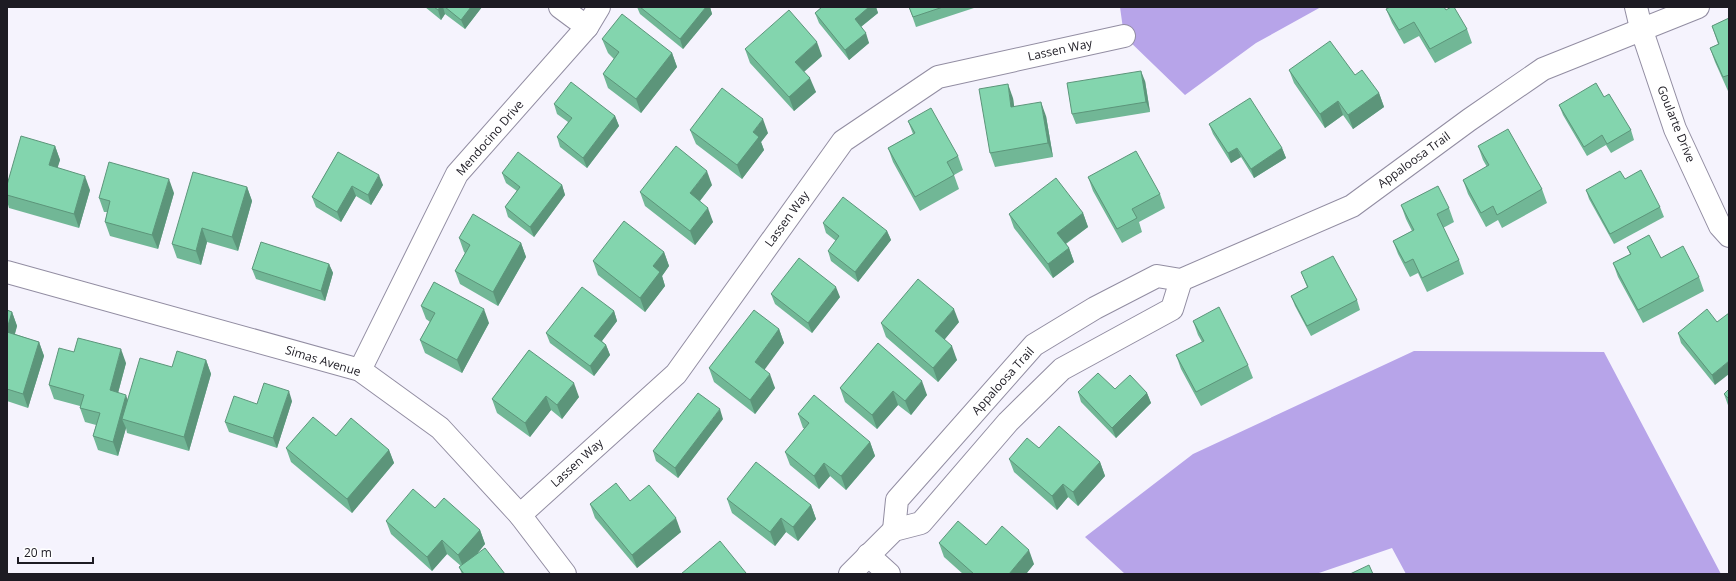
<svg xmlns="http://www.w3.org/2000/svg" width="1736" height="581" viewBox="0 0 1736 581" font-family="'Open Sans',sans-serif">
<rect width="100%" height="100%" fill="#f5f3fd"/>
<g fill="#b7a4e9">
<polygon points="1120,7 1321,7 1256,43 1185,95 1124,36"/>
<polygon points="1414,351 1604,352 1721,574 1406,574 1392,548 1316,574 1125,574 1085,537 1193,454"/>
</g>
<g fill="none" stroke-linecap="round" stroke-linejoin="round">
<g stroke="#928da2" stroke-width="24">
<g id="street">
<polyline points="560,7 587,27"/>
<polyline points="1636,7 1641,28 1675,129 1720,226 1729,236"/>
<polyline points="360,370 457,174 587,27 599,7"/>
<polyline points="520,515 676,374 843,141 938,77 1124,36"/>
<polyline points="894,530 897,500 1034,345 1095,308 1157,276 1181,280 1352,206 1469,120 1543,69 1698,7"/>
<polyline points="868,555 889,574"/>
<polyline points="850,574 894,530 921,523 1008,422 1062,369 1172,309 1181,280"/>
</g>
</g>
<g stroke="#928da2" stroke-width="24">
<polyline id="secondary" points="7,272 360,370 440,428 520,515 565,574"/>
</g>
<use href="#street" stroke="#fff" stroke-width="22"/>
<use href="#secondary" stroke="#fff" stroke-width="22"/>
</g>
<g fill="#71b796">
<polygon points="425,7 482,7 465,29 445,14 441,20"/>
<polygon points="637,7 710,7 712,14 683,49 640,14"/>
<polygon points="822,7 876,7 878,13 861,27 869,43 849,60 819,23 815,13"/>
<polygon points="909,7 977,7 916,27"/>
<polygon points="1386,9 1446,10 1467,29 1472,43 1435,63 1419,36 1404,44 1392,23"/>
<polygon points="1729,18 1729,91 1728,91 1715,62 1710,48 1718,44 1712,26"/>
<polygon points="602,39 672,53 677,67 641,113 608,88 603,74 614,59 608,53"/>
<polygon points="745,49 822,56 804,72 816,92 794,111 750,63"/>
<polygon points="1289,70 1355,75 1379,93 1384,107 1353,129 1343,115 1325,128 1294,83"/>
<polygon points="1145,81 1150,112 1076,124 1072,114"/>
<polygon points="1604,97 1631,130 1634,140 1611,153 1606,145 1587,156 1563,115 1559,105"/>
<polygon points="1013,98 1014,106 1046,116 1053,157 995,167 990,153"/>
<polygon points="554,104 615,116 619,126 587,168 560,147 557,137 568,122 557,114"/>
<polygon points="908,121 958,156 963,170 954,175 959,189 920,211 893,162 888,148 913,134"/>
<polygon points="1209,124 1282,148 1286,158 1254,178 1241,157 1231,163 1213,134"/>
<polygon points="690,130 768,133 761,142 764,150 742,179 696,144"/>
<polygon points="55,146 60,160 57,168 90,190 79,228 9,208 7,201 7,185"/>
<polygon points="1478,146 1542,189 1547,203 1502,228 1498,220 1486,227 1468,194 1463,180 1487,167 1483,160"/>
<polygon points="338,152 383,185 371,205 356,196 341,222 316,207 312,197"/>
<polygon points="502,173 562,185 565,195 534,237 508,217 505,207 517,191 506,183"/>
<polygon points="1088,177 1160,194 1165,208 1139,222 1142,232 1122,243 1093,191"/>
<polygon points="1625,179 1660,207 1664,217 1614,244 1589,199 1586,190"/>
<polygon points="712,185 700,201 713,222 695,245 645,206 640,192"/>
<polygon points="247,187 252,201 238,251 207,242 201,265 177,258 172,244"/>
<polygon points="174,193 158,249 110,236 105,222 107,212 104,212 99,198"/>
<polygon points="1401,205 1449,208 1454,222 1443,228 1459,260 1464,274 1427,292 1418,273 1410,277 1398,254 1393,241 1412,231 1406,219"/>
<polygon points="1083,213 1088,227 1066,244 1069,248 1074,262 1053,278 1014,228 1009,214"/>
<polygon points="823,223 887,231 891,240 858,282 831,261 828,251 836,241 826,233"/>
<polygon points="459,238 521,243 526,257 498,306 460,284 455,271 465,253 464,252"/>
<polygon points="1627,247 1699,277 1704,291 1643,323 1618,277 1613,263 1630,254"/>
<polygon points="664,252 669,266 662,276 665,286 645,312 598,275 593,261"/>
<polygon points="329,264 333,273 325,301 256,279 252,269"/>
<polygon points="1301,272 1357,300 1360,310 1311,336 1295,306 1291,296 1307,287"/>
<polygon points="771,294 840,297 812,333 775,304"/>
<polygon points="421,306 489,323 462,373 425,353 420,340 430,322 426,319"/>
<polygon points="7,310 12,312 17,326 15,334 39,342 44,356 28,408 7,401"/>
<polygon points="614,311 617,321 602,341 606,345 610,355 594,376 550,343 546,333"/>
<polygon points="1193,321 1248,365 1253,378 1201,406 1181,369 1176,355 1202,342 1198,335"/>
<polygon points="959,322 944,340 957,360 938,382 886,337 881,323"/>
<polygon points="1717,322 1715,385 1681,343 1678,333"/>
<polygon points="779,329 784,343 764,369 775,388 755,414 714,382 709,368"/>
<polygon points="878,343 927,395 911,415 898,405 877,429 845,402 840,388"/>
<polygon points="529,350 579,397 562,419 551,410 530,437 497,413 492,399"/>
<polygon points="74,352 126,363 118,393 128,400 172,367 206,360 211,374 189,451 127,433 126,428 118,456 98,450 93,436 96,425 85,422 80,408 80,406 54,399 49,385"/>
<polygon points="1115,389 1147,393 1151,403 1116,438 1081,402 1078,392"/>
<polygon points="1729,389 1729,408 1724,394"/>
<polygon points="292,401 277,448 229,432 225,422 257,404"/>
<polygon points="798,414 870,442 875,456 846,490 830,476 819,489 790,465 785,452 805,429 803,428"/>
<polygon points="723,419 678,478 656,461 653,451"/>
<polygon points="336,436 389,450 394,463 352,513 291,462 286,448"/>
<polygon points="1039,448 1100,462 1105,476 1078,506 1068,497 1057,510 1014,472 1009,459"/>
<polygon points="727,499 811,505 816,519 798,541 786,532 775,546 732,513"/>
<polygon points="630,501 681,532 637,568 595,518 590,504"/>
<polygon points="435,508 480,530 485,544 477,554 505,574 462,574 459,567 461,566 447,554 432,571 391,534 386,521"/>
<polygon points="939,543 1034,564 1026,574 963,574 944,557"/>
</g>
<g fill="#5c957a">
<polygon points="440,7 443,7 445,14 441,20 438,10"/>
<polygon points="471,7 482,7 465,29 461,20"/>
<polygon points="706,7 710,7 712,14 683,49 680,39"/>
<polygon points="869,7 876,7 878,13 858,29 855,19"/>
<polygon points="866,33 869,43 849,60 845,50"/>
<polygon points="817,42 822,56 800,75 795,62"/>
<polygon points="672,53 677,67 641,113 636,99"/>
<polygon points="1141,71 1145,81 1150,112 1146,102"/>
<polygon points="810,78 816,92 794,111 789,97"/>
<polygon points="1008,84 1013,98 1016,121 1011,107"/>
<polygon points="1379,93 1384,107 1353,129 1348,115"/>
<polygon points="1338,101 1343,115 1325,128 1320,114"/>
<polygon points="1041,102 1046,116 1053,157 1048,143"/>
<polygon points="615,116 619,126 587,168 583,158"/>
<polygon points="763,119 768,133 761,142 764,150 742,179 737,165 753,132"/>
<polygon points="55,146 60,160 54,179 49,165"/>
<polygon points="1237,148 1241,157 1231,163 1228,153"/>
<polygon points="1282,148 1286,158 1254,178 1251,169"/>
<polygon points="707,171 712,185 695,207 690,193"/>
<polygon points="379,175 383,185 371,205 368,195"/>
<polygon points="85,176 90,190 79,228 74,214"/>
<polygon points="169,179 174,193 158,249 152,235"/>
<polygon points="562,185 565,195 534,237 530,227"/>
<polygon points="352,186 356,196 341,222 337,212"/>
<polygon points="247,187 252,201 238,251 232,237"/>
<polygon points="708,208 713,222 695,245 690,231"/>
<polygon points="1083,213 1088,227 1062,246 1057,233"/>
<polygon points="202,228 207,242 201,265 196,251"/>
<polygon points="887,231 891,240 858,282 855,272"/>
<polygon points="521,243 526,257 498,306 493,292"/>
<polygon points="1069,248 1074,262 1053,278 1048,264"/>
<polygon points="664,252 669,266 662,276 665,286 645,312 640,298 653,266"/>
<polygon points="329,264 333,273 325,301 321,291"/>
<polygon points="836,287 840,297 812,333 808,323"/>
<polygon points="484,309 489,323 462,373 457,360"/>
<polygon points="954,309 959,322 940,345 935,331"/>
<polygon points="614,311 617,321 598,346 594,336"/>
<polygon points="12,312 17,326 11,346 7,334 7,329"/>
<polygon points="779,329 784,343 760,376 755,362"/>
<polygon points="39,342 44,356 28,408 23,394"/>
<polygon points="606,345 610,355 594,376 590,366"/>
<polygon points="952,346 957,360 938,382 933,368"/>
<polygon points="121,349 126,363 115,404 110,390"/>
<polygon points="206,360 211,374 189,451 184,437"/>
<polygon points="1729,361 1729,374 1715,385 1712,375"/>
<polygon points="770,374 775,388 755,414 750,400"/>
<polygon points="922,381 927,395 911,415 905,401"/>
<polygon points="574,383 579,397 562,419 557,405"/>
<polygon points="289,391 292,401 277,448 273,438"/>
<polygon points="893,391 898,405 877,429 872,415"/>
<polygon points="1147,393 1151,403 1116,438 1112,428"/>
<polygon points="126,395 131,409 122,419 126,428 118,456 113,442"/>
<polygon points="546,396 551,410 530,437 525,423"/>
<polygon points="720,409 723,419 678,478 675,468"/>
<polygon points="870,442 875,456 846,490 841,476"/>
<polygon points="389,450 394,463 352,513 347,499"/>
<polygon points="1100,462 1105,476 1078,506 1073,492"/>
<polygon points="824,463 830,476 819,489 814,476"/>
<polygon points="1063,484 1068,497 1057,510 1052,496"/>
<polygon points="811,505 816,519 798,541 793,527"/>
<polygon points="676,518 681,532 637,568 632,555"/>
<polygon points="781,518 786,532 775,546 770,532"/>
<polygon points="480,530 485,544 464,569 458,555"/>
<polygon points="442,540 447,554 432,571 427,557"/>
<polygon points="1029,550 1034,564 1026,574 1009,574"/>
</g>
<g fill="#83d5ae" stroke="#5c957a">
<polygon points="434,7 440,7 438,10"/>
<polygon points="445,7 471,7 461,20"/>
<polygon points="640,7 706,7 680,39"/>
<polygon points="822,7 869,7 855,19 866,33 845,50 815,13"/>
<polygon points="909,7 943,7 913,17"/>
<polygon points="1390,7 1444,7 1446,10 1451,7 1454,7 1467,29 1430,49 1414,22 1399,30 1386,9"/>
<polygon points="789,10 817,42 795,62 810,78 789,97 745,49"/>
<polygon points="622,14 672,53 636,99 603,74 619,52 602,39"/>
<polygon points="1729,18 1729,75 1723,77 1710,48 1719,44 1712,26"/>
<polygon points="1330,41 1355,75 1362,70 1379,93 1348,115 1338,101 1320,114 1289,70"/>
<polygon points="1141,71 1146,102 1072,114 1067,83"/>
<polygon points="571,82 615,116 583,158 557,137 572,118 554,104"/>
<polygon points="1596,83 1604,97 1609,94 1631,130 1607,144 1602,135 1584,147 1559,105"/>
<polygon points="1008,84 1011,107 1041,102 1048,143 990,153 979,89"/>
<polygon points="722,88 763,119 753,132 759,137 737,165 690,130"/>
<polygon points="1250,98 1282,148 1251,169 1237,148 1228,153 1209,124"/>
<polygon points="931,108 958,156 947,162 954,175 915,197 888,148 915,133 908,121"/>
<polygon points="1508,129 1542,189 1497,215 1493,206 1481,213 1463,180 1489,165 1478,146"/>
<polygon points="21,136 55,146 49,165 85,176 74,214 7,195 7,185"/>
<polygon points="676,146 707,171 690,193 708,208 690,231 640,192"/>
<polygon points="1136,151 1160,194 1132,209 1137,218 1117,229 1088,177"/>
<polygon points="338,152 379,175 368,195 352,186 337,212 312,197"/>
<polygon points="518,152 562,185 530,227 505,207 520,187 502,173"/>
<polygon points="109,162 169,179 152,235 105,222 110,201 99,198"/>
<polygon points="1641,170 1660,207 1610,234 1586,190 1620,171 1625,179"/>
<polygon points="193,172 247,187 232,237 202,228 196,251 172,244"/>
<polygon points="1056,178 1083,213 1057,233 1069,248 1048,264 1009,214"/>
<polygon points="1438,186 1449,208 1437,214 1459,260 1422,278 1413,259 1405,263 1393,241 1414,230 1401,205"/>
<polygon points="843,197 887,231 855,272 828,251 839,236 823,223"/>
<polygon points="473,214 521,243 493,292 455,271 470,245 459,238"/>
<polygon points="624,221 664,252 653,266 660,272 640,298 593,261"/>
<polygon points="1649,235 1661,258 1683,246 1699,277 1638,310 1613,263 1631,254 1627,247"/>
<polygon points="261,242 329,264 321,291 252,269"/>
<polygon points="1333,256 1357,300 1307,326 1291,296 1308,287 1301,272"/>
<polygon points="799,258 836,287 808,323 771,294"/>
<polygon points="918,279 954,309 935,331 952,346 933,368 881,323"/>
<polygon points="434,282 484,309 457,360 420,340 435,313 421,306"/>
<polygon points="582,287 614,311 594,336 606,345 590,366 546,333"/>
<polygon points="1219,307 1248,365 1196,392 1176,355 1204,341 1193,321"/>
<polygon points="1707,309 1717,322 1729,313 1729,361 1712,375 1678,333"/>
<polygon points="7,310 12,312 7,329"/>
<polygon points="754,310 779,329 755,362 770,374 750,400 709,368"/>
<polygon points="7,332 39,342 23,394 7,389"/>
<polygon points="78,338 121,349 110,390 126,395 113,442 93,436 100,413 80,408 84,395 49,385 59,348 74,352"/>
<polygon points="878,343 922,381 905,401 893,391 872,415 840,388"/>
<polygon points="529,350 574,383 557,405 546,396 525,423 492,399"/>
<polygon points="177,351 206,360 184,437 122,419 140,358 172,367"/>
<polygon points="1098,373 1115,389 1130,375 1147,393 1112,428 1078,392"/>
<polygon points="264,383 289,391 273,438 225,422 234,396 257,404"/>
<polygon points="1729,389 1729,399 1724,394"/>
<polygon points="698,393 720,409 675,468 653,451"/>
<polygon points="814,395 870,442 841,476 824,463 814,476 785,452 809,423 798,414"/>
<polygon points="313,417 336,436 351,418 389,450 347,499 286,448"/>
<polygon points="1059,426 1100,462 1073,492 1063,484 1052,496 1009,459 1027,438 1039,448"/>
<polygon points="756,462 811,505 793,527 781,518 770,532 727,499"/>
<polygon points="616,483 630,501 649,485 676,518 632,555 590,504"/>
<polygon points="413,489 435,508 444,498 480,530 458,555 442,540 427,557 386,521"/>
<polygon points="958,521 986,545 1002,526 1029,550 1009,574 974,574 939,543"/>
<polygon points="720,541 746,573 744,574 681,574"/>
<polygon points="485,548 505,574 464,574 459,567"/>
<polygon points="1369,565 1373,574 1350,574"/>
</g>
<g text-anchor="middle" stroke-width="4" stroke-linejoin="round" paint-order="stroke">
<g font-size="12" fill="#1d1b23" stroke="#fff">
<text transform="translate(1060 50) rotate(-12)" y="4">Lassen Way</text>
<text transform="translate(1676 124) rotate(68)" y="4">Goularte Drive</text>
<text transform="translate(490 138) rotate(-49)" y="4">Mendocino Drive</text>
<text transform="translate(1414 160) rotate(-36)" y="4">Appaloosa Trail</text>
<text transform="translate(787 219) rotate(-54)" y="4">Lassen Way</text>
<text transform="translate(323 361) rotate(17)" y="4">Simas Avenue</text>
<text transform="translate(1003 381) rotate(-48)" y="4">Appaloosa Trail</text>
<text transform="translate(577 463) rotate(-42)" y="4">Lassen Way</text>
</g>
</g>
<rect width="1736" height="581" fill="none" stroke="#1d1b23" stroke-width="16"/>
<path d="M18 557v6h75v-6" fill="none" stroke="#1d1b23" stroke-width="2"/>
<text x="24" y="557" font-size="12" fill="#1d1b23" stroke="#ffffff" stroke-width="3" paint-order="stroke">20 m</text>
</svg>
